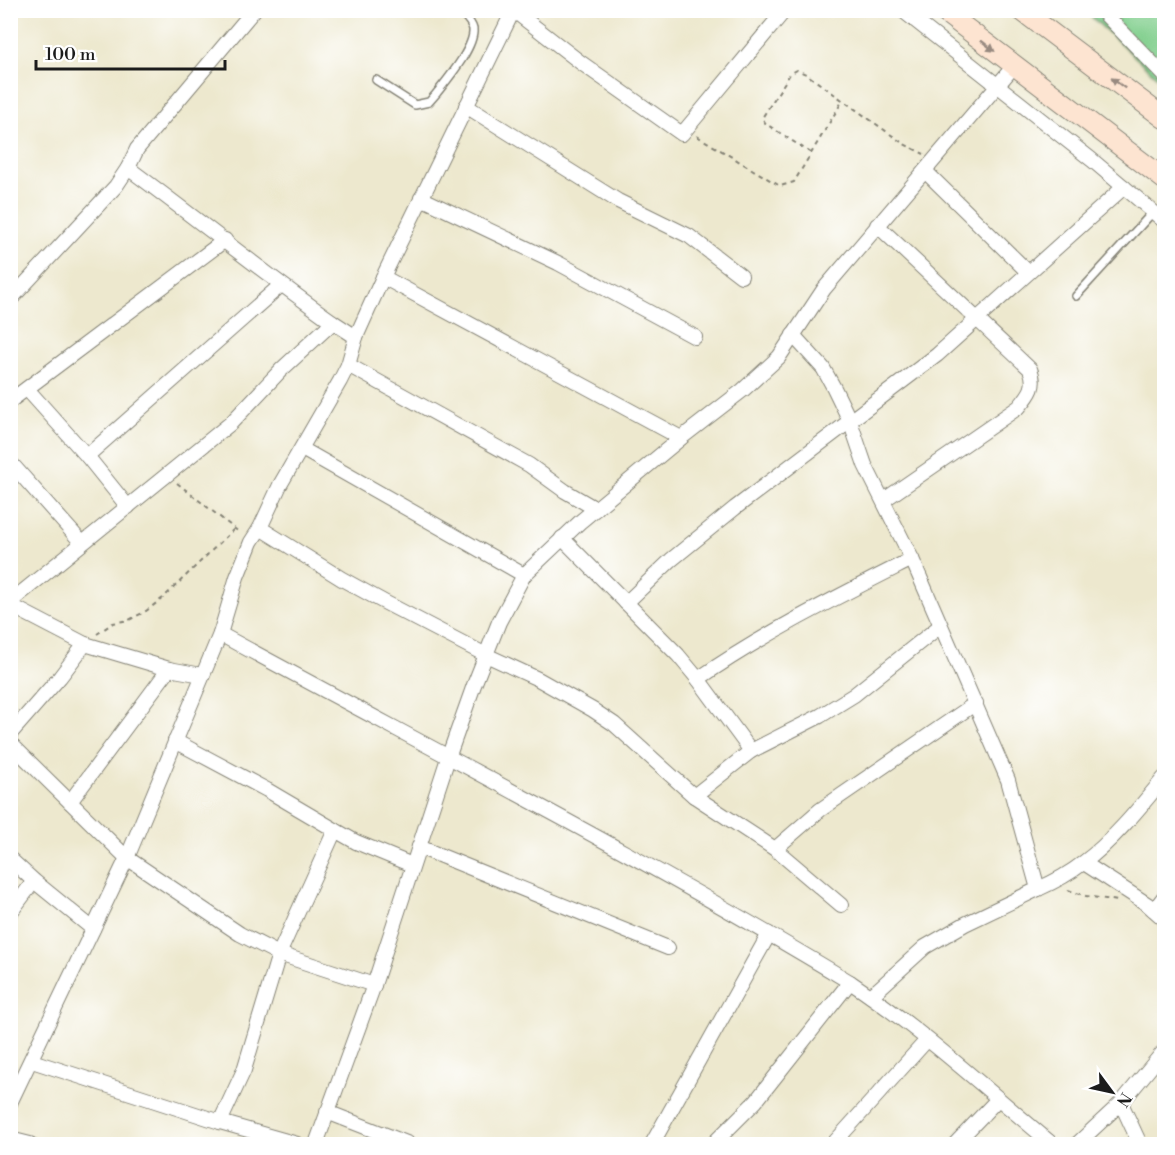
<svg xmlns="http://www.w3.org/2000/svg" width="1175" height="1155" viewBox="0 0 1175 1155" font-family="'Libre Bodoni',serif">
<rect width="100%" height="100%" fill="#fff"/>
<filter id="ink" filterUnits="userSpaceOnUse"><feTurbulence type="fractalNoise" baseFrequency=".0167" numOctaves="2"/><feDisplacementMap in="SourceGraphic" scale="12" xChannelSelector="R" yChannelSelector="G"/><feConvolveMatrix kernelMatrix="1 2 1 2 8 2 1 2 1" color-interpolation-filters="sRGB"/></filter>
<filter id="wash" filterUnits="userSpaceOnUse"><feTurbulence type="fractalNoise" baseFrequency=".008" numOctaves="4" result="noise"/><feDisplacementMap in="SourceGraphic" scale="24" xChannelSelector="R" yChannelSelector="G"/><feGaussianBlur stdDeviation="1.35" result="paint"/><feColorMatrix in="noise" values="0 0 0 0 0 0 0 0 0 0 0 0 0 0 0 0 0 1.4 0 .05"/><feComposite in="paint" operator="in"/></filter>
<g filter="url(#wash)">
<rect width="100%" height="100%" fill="#ede8ce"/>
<polygon fill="#81cf8d" stroke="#4e7654" stroke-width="1.5" points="1085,11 1164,11 1164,83"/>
</g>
<g filter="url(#ink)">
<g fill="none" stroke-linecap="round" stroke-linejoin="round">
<g stroke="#848275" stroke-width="10">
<g id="lane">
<path d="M376,80L415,105L429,102L436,94C447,80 475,47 473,29C471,21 464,16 459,10"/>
<polyline points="1076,296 1153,212"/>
</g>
</g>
<g stroke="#848275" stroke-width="16">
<g id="street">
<polyline points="513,10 580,62 682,134 785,10"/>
<polyline points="902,10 1092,160 1164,221"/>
<polyline points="1101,10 1164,75"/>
<polyline points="466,106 618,201 689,236 741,276"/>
<path d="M128,168C197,219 264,273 333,322"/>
<polyline points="925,171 1028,272"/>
<polyline points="421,198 558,263 695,337"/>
<path d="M877,225L1030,369C1037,386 1030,394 1019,407L884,500"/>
<polyline points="383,277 681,438"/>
<polyline points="10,300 116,186 128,168 137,149 254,10"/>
<polyline points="793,335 823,368 834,388 850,421 865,465 912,559 1008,780 1038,889 965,924 925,947 871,996"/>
<polyline points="348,365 529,465 565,491 596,509"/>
<polyline points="27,389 87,456 128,507"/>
<polyline points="10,401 225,240"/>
<polyline points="302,449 524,575"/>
<polyline points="87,456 281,285"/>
<polyline points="10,462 82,543"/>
<polyline points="260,528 342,579 384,602 486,655 538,679 593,710 614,724 694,796 775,849 841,905"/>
<polyline points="562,538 678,655 698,679 751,751 820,716 854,695 940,626"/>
<polyline points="10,602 231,423 281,370 333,322 356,337"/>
<polyline points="626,603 671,560 735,508 937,355 1124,187"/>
<polyline points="10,605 85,644 169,669 202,675"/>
<path d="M220,634C431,749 645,858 850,982C922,1030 986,1089 1052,1144"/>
<path d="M698,679C766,632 839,596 912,559"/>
<polyline points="10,734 60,677 85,644"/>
<polyline points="175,741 267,790 335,830"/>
<polyline points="10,743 127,858 240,934 279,954 374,985"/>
<polyline points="694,796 751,751"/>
<polyline points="70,802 169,669"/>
<polyline points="419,847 668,948"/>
<polyline points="775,849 820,810 976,703"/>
<polyline points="10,859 34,881 93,929"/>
<polyline points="1084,863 1147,904 1164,919"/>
<path d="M1038,889C1054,882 1069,874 1083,863C1112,842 1141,806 1164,778"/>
<polyline points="1154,910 1164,897"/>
<polyline points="10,913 34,881"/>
<polyline points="32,1061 220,1122 297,1144"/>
<polyline points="10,1103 127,858 220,634 237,577 251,542 260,528 280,485 340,381 348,365 356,337 383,277 513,11"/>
<polyline points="1121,1103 1140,1144"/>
<polyline points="327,1112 409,1144"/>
<polyline points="220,1122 244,1070 279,954 335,830 356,842 412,865"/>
<polyline points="10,1139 30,1144"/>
<polyline points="316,1144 374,985 448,758 474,685 499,622 524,575 581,521 681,438 743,390 779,357 824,289 1014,66"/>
<polyline points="652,1144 769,934"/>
<polyline points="713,1144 756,1101 850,982"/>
<polyline points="833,1144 927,1040"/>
<polyline points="955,1144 998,1099"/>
<polyline points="1077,1144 1121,1103 1164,1051"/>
</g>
</g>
<g stroke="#848275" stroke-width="22">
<g id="secondary">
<polyline points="942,10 1164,179"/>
<polyline points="1021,10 1164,118"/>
</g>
</g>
<g stroke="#848275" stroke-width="2" stroke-dasharray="4.5 4.5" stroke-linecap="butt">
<polyline points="697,136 780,186 794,182 843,100"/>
<polyline points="811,153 766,124 762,118 790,74 797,70 806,74 904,144 924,154"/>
<polyline points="177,483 240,533"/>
<polyline points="97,634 113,623 129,620 146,611 163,598 235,528"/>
<polyline points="1068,890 1086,896 1118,901"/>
</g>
<use href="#lane" stroke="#fff" stroke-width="7"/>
<use href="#street" stroke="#fff" stroke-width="14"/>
<use href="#secondary" stroke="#fde4d1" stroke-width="20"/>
</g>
<defs><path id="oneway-solid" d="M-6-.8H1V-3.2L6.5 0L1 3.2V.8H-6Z" transform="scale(1.5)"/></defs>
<g fill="#988a80">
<use href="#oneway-solid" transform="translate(988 46) rotate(38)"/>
<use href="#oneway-solid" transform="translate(1118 83) rotate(-143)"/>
</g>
</g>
<rect width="1175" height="1155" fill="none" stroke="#fff" stroke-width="36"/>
<g transform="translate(1112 1092) rotate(123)" stroke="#ffffff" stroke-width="4.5" paint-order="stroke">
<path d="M0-4.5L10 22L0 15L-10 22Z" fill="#1c1c1c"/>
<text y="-9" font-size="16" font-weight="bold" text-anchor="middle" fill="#1c1c1c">N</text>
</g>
<path d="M36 60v9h189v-9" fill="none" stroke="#1c1c1c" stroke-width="3"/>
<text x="45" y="60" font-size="18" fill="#1c1c1c" stroke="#ffffff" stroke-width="4.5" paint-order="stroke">100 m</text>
</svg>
